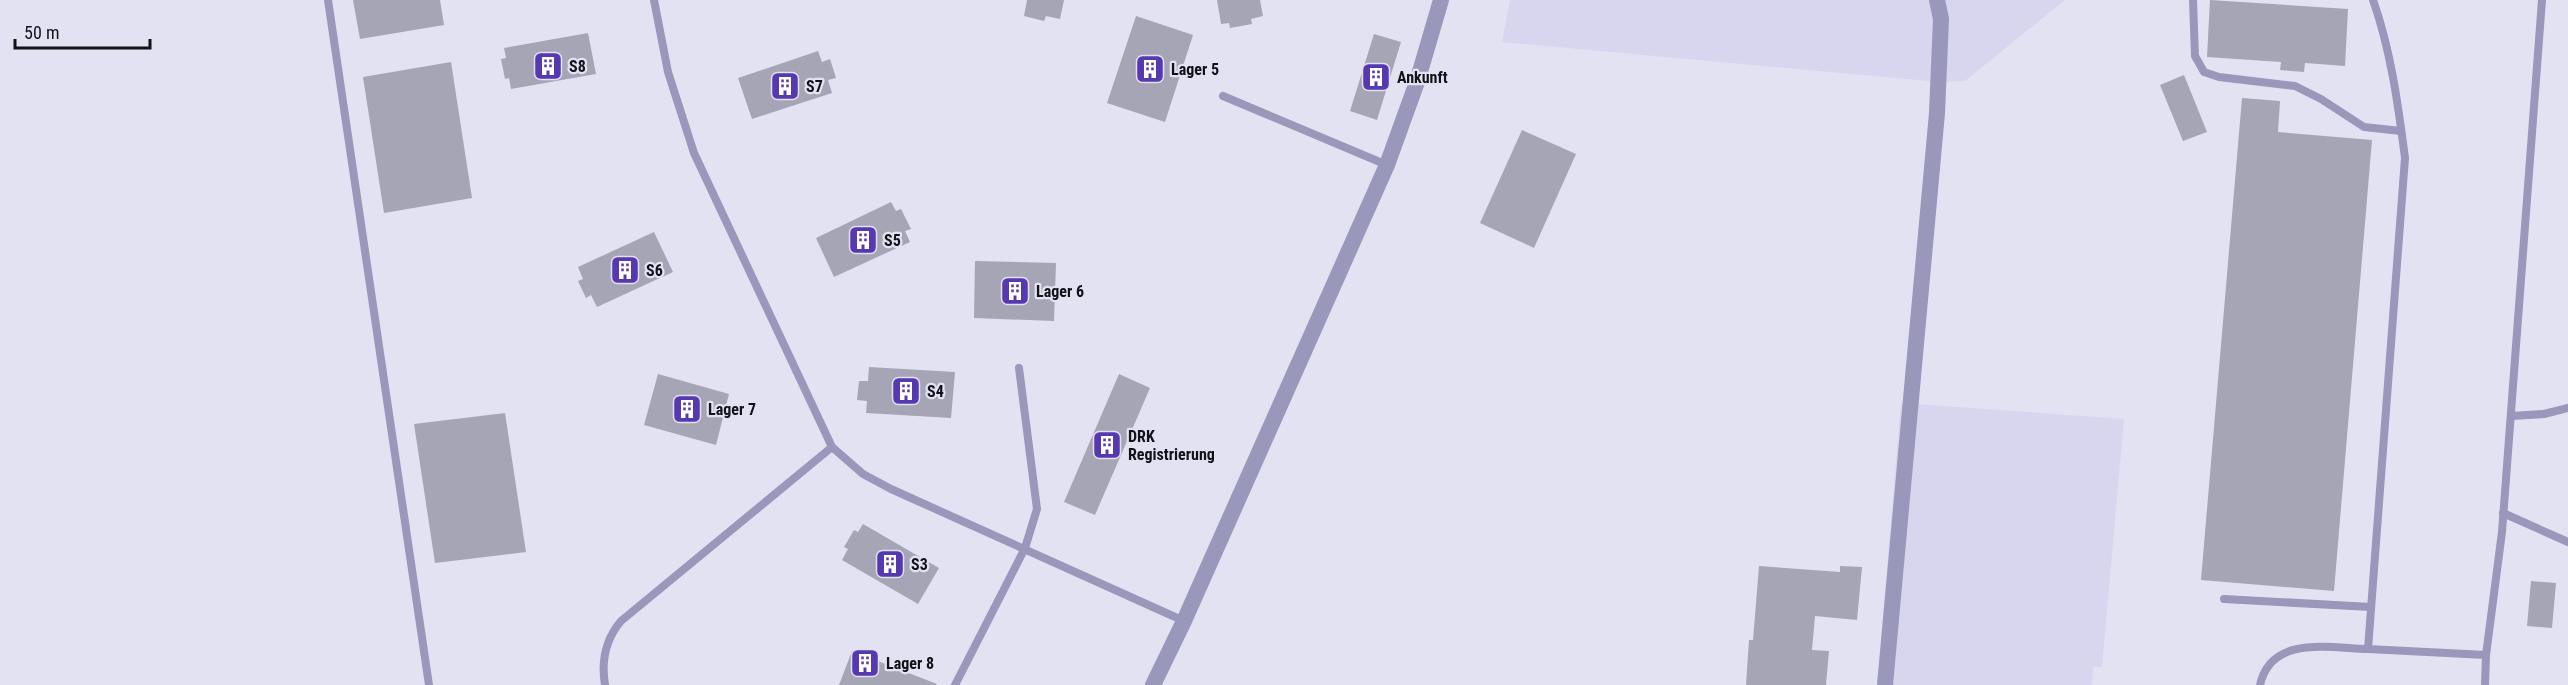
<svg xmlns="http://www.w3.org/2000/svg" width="2568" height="685" viewBox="0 0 2568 685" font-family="'Roboto Condensed',sans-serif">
<rect width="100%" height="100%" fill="#e3e2f3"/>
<g fill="#d7d6ee">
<polygon points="1510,0 2065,0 1965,81 1940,82 1502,42"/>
<polygon points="1901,403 2124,419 2102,667 2093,667 2092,685 1877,685"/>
</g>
<g fill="#a6a5b6">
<polygon points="353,0 440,0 444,25 360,39"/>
<polygon points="1027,0 1064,0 1060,19 1046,16 1044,21 1024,16"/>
<polygon points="1217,0 1260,0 1263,16 1251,19 1252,24 1230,28 1229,23 1221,24"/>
<polygon points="2210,0 2348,9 2345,66 2305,63 2304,72 2280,70 2281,62 2207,57"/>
<polygon points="1136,16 1193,35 1165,122 1107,103"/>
<polygon points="588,33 596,74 511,89 509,78 505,79 501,59 506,58 504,48"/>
<polygon points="1374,34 1401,42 1377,120 1350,111"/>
<polygon points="818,51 822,62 830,59 836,78 828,80 832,93 752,119 738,78"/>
<polygon points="451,62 472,198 384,213 363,77"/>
<polygon points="2184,75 2207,132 2183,141 2160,85"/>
<polygon points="2242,98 2280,101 2278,132 2372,140 2334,591 2201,580"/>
<polygon points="1522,130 1576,154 1534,248 1480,223"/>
<polygon points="891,202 896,211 901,209 911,229 905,231 910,242 834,277 816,238"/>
<polygon points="654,232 673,272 597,307 591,295 586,298 578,281 583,279 578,267"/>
<polygon points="975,261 1056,263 1054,321 974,318"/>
<polygon points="869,367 955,372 951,418 866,413 867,401 857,400 859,381 868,381"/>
<polygon points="658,374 729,394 716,445 644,425"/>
<polygon points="1119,374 1150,388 1095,515 1064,502"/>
<polygon points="505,413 526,552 435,563 414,424"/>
<polygon points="863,524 939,568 918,604 842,560 848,549 844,547 854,530 858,532"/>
<polygon points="1759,566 1840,572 1840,566 1862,567 1857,620 1815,616 1812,650 1829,651 1826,685 1746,685 1749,640 1753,640"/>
<polygon points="2531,581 2556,583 2552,628 2527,626"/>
<polygon points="852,651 937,684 936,685 839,685"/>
</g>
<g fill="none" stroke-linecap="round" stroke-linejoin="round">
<g stroke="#9997ba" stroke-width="8">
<polyline points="328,0 429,685"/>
<polyline points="654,0 668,72 694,153 832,447"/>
<polyline points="2193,0 2195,56 2204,72 2219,77 2295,86 2321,99 2364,127 2401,131"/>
<polyline points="1223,96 1387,165"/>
<polyline points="2511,416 2544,414 2568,408"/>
<polyline points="2503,513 2568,542"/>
<polyline points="2224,599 2371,607"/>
<polyline points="2368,649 2486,655"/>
<path d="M605,685C601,661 605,640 621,621L832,447L863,474L891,489L1184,621"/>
<polyline points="955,685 1025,548 1037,509 1019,368"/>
<path d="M2260,685C2271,635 2329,648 2368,649L2405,158C2398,104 2391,51 2373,0"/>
<polyline points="2485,685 2486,655 2502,532 2542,0"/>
</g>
<g stroke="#9997ba" stroke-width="16">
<polyline points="1153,685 1184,621 1387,165 1417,82 1441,0"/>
<polyline points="1885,685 1937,113 1941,19 1937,0"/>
</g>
</g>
<defs>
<g id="building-square" transform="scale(1.5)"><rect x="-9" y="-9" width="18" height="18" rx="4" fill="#5639b1" stroke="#e3e2f3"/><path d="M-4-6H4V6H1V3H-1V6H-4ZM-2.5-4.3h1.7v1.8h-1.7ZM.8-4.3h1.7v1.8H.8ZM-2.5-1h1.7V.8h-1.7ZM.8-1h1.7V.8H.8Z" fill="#fff"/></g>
</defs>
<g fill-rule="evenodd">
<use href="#building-square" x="548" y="66"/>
<use href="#building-square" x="1150" y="69"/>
<use href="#building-square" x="1376" y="77"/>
<use href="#building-square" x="785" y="86"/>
<use href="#building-square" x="863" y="240"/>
<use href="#building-square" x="625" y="270"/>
<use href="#building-square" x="1015" y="291"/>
<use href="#building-square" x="906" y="391"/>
<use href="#building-square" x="687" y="409"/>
<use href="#building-square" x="1107" y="445"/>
<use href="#building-square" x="890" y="564"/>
<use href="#building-square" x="865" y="663"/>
</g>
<g text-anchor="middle" stroke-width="4.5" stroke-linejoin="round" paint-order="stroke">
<g font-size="16" font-weight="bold" fill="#111117" stroke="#e3e2f3" text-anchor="start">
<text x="569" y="72">S8</text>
<text x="1171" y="75">Lager 5</text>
<text x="1397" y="83">Ankunft</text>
<text x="806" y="92">S7</text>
<text x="884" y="246">S5</text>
<text x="646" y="276">S6</text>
<text x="1036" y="297">Lager 6</text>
<text x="927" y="397">S4</text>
<text x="708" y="415">Lager 7</text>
<text x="1128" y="442">DRK<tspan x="1128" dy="18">Registrierung</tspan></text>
<text x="911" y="570">S3</text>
<text x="886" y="669">Lager 8</text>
</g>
</g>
<path d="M15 39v9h135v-9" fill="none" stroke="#111117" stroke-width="3"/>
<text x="24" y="39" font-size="18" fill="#111117" stroke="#e3e2f3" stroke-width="4.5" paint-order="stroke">50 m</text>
</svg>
